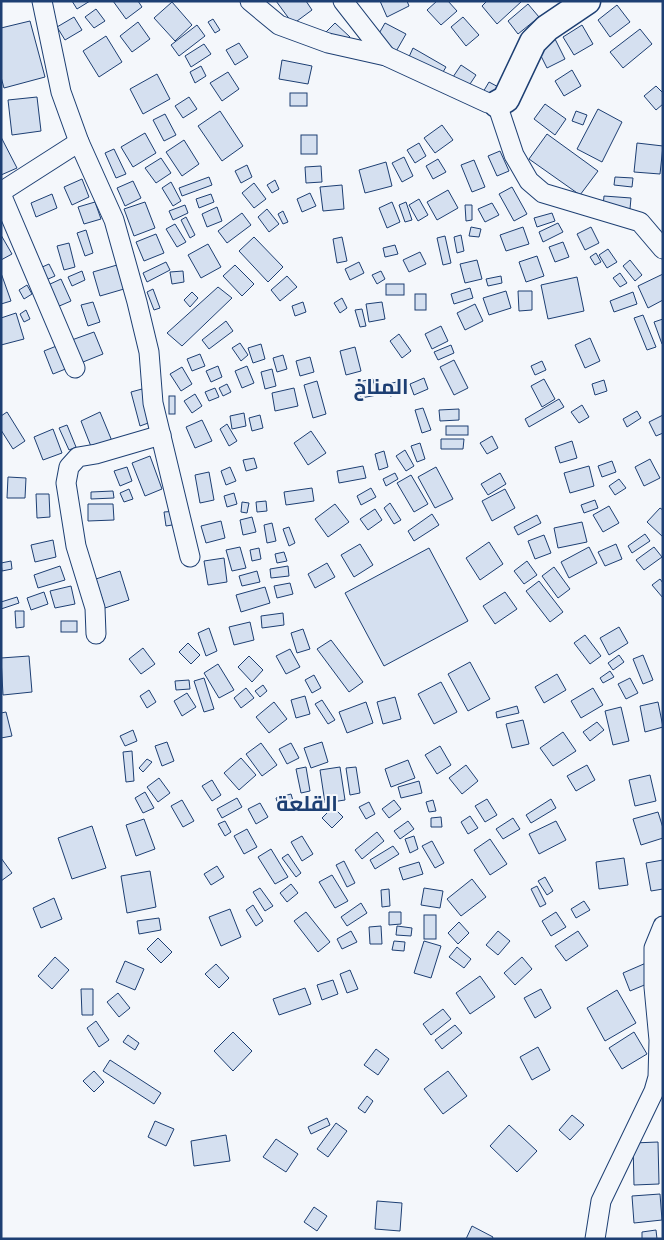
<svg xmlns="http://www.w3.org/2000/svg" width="664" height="1240" viewBox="0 0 664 1240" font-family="'Noto Sans',Cairo,sans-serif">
<rect width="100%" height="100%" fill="#f4f7fb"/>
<g fill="#d5e0f0" stroke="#1d3f73">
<polygon points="72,1 90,1 77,9"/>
<polygon points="113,1 138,1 142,7 126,19"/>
<polygon points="276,1 306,1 312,10 293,24"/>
<polygon points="380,1 407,1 409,6 387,17"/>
<polygon points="437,1 448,1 457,11 441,25 427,10"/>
<polygon points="487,1 522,1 497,24 482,6"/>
<polygon points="172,2 192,25 175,41 154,18"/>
<polygon points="528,4 539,17 518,34 508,21"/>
<polygon points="617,5 630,22 610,37 598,20"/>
<polygon points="96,9 105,21 94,28 85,17"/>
<polygon points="74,17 82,30 65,40 57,27"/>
<polygon points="463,17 479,35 466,46 451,27"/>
<polygon points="213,19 220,30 215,33 208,22"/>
<polygon points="30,21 45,77 4,88 1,77 1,28"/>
<polygon points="138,22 150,39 132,52 120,36"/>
<polygon points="335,23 350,37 341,48 325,33"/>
<polygon points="385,23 406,34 394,55 373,44"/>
<polygon points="197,25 205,36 179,56 171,45"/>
<polygon points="582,25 593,44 574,55 563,37"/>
<polygon points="640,29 652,44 623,68 610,52"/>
<polygon points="106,36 122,62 99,77 83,51"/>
<polygon points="555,39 565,59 547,68 537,48"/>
<polygon points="239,43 248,57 235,65 226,50"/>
<polygon points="204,44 211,54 191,67 185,56"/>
<polygon points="413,48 446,67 440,77 408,59"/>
<polygon points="282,60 312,66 308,84 279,79"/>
<polygon points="461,65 476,75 466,90 451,80"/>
<polygon points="201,66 206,76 195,83 190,72"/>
<polygon points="572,70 581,86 564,96 555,81"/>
<polygon points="228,72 239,89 222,101 210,83"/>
<polygon points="157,74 170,99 143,114 130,89"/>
<polygon points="489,82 504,90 476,104"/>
<polygon points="656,86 663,93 663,104 656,110 644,96"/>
<rect x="290" y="93" width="17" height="13"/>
<polygon points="37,97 41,131 12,135 8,100"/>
<polygon points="189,97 197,109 183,118 175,106"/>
<polygon points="545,104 566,119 555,135 534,119"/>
<polygon points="598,109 622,122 602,162 577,149"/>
<polygon points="220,111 243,146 222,161 198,126"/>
<polygon points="576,111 587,115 583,125 572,121"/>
<polygon points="165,114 176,135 164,141 153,120"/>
<polygon points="442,125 453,140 435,153 424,138"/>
<polygon points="145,133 156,153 133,167 121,147"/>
<polygon points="547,134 598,171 580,195 529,159"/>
<rect x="301" y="135" width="16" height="19"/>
<polygon points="1,137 17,168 1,175"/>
<polygon points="184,140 199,164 182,176 166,152"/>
<polygon points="419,143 426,156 415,163 407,150"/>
<polygon points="637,143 663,146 660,174 634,172"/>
<polygon points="114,149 126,174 116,178 105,153"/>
<polygon points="500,151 509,171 497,176 488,156"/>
<polygon points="404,157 413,176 402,182 392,163"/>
<polygon points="161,158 171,173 156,183 145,168"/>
<polygon points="438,159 446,172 433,179 426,166"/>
<polygon points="474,160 485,187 472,192 461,165"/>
<polygon points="386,162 392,186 365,193 359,170"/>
<polygon points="247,165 252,177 241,183 235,171"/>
<polygon points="321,166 322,182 306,183 305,167"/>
<polygon points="209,177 212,185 182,196 179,188"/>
<polygon points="615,177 633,178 632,187 614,185"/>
<polygon points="82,179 89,197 72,205 64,187"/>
<polygon points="275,180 279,189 272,193 267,185"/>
<polygon points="133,181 141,198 125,206 117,188"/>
<polygon points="171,182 181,201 173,206 162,188"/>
<polygon points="254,183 266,199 254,208 242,193"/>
<polygon points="342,185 344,209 323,211 320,187"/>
<polygon points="512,187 527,214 514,221 499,194"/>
<polygon points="448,190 458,208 437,220 427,202"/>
<polygon points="310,193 316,206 302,212 297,199"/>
<polygon points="52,194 57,208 36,217 31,203"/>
<polygon points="211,194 214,202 199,208 196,199"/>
<polygon points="604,196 631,198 630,209 603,207"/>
<polygon points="419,199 428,215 418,221 409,205"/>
<polygon points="95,202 101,219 84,224 78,207"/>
<polygon points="145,202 155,228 134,236 124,209"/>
<polygon points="392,202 400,222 387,228 379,208"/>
<polygon points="406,202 412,220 405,222 399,205"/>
<polygon points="492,203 499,215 485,222 478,209"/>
<polygon points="185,205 188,213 173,220 169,211"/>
<polygon points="465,205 472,205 472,220 466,221"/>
<polygon points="217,207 222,221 207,227 202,214"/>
<polygon points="267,209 279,224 269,232 258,217"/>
<polygon points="283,211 288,222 283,224 278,214"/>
<polygon points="242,213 251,225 227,243 218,231"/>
<polygon points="552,213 555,221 537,227 534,218"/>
<polygon points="186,217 195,235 190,238 181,220"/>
<polygon points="558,223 563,232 543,242 539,232"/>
<polygon points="175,224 186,242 177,247 166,229"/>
<polygon points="471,227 481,229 479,237 469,236"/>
<polygon points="523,227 529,244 506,251 500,235"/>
<polygon points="591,227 599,243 585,250 577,234"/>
<polygon points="86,230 93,253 85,256 77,233"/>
<polygon points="156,234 164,253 144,261 136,242"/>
<polygon points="1,235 12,254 1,260"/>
<polygon points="461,235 464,251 457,253 454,237"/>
<polygon points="445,236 451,263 443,265 437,238"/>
<polygon points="254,237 283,267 268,282 239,251"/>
<polygon points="342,237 347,261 337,263 333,239"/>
<polygon points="563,242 569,257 555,262 549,247"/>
<polygon points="69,243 75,267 64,270 57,246"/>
<polygon points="208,244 221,267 201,278 188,255"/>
<polygon points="395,245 398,254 385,257 383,248"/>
<polygon points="608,249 617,262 607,268 599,255"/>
<polygon points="420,252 426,264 409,272 403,260"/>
<polygon points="596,253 601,262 595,265 590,257"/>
<polygon points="537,256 544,276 526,282 519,262"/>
<polygon points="477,260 482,279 465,283 460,264"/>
<polygon points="630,260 642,275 635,281 623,266"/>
<polygon points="166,262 170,270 147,282 143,273"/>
<polygon points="359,262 364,273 350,280 345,269"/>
<polygon points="49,264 55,276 46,280 40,268"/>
<polygon points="117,265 124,289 100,296 93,272"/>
<polygon points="235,265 254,284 242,296 223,276"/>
<polygon points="82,271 85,280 72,286 68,277"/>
<polygon points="183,271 184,282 172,284 170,272"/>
<polygon points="381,271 385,279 377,284 372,275"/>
<polygon points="1,273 11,301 1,304"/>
<polygon points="620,273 627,283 620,287 613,278"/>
<polygon points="663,274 663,300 648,308 638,286"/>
<polygon points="287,276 297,287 280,301 271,290"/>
<polygon points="501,276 502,283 488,286 486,279"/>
<polygon points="577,277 584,311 548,319 541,285"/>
<polygon points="61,279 71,301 57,307 48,285"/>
<rect x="386" y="284" width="18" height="11"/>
<polygon points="27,285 32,294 24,299 19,290"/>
<polygon points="218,287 232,298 182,346 167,333"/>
<polygon points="470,288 473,298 454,304 451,294"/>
<polygon points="153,289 160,308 154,310 147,292"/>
<polygon points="506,291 511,308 489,315 483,298"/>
<polygon points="518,291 532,291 532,310 519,311"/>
<polygon points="192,292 198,298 190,307 184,300"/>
<polygon points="633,292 637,304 614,312 610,301"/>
<rect x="415" y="294" width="11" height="16"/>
<polygon points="342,298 347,308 340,313 334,303"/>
<polygon points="93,302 100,322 88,326 81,305"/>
<polygon points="303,302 306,312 295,316 292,306"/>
<polygon points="382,302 385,319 369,322 366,304"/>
<polygon points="475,304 483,321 465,330 457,313"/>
<polygon points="362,309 366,326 360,327 355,310"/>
<polygon points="26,310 30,319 24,322 20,314"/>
<polygon points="16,313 24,339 1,345 1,318"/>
<polygon points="643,315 656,347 647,350 634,318"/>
<polygon points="663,319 663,344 662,344 654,322"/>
<polygon points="226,321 233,331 209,349 202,340"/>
<polygon points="441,326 448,341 432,349 425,334"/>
<polygon points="94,332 103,354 78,364 69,341"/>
<polygon points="399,334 411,351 402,358 390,341"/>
<polygon points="590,338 600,361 585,368 575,345"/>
<polygon points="240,343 248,355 241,361 232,348"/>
<polygon points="261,344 265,359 253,363 248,348"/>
<polygon points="59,345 68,368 53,374 44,351"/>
<polygon points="451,345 454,353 438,360 434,352"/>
<polygon points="355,347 361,371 346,375 340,351"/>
<polygon points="200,354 205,366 192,371 187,359"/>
<polygon points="283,355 287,369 277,372 273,358"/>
<polygon points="310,357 314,372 300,376 296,361"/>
<polygon points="454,360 468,388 454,395 440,367"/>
<polygon points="542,361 546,370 535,375 531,366"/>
<polygon points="218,366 222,377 211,382 206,371"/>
<polygon points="247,366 254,383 242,388 235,371"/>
<polygon points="182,367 192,384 181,391 170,374"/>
<polygon points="272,369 276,386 265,389 261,372"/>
<polygon points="424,378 428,389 414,395 410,384"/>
<polygon points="373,379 377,395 361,398 357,382"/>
<polygon points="544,379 555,399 542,407 531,386"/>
<polygon points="604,380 607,391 595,395 592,384"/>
<polygon points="317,381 326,414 313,418 304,385"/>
<polygon points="402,381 405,393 390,396 387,384"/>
<polygon points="227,384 231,392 223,396 219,388"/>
<polygon points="215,388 219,397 209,401 205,392"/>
<polygon points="294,388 298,406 275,411 272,393"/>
<polygon points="142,389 151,422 140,426 131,392"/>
<polygon points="195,394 202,406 192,413 184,401"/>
<rect x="169" y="396" width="6" height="18"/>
<polygon points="559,399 564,407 529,427 525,419"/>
<polygon points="582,405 589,417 579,423 571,412"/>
<polygon points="423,408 431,430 422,433 415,410"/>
<polygon points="459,409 459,420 440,421 439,410"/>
<polygon points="637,411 641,418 627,427 623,419"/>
<polygon points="7,412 25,441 13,449 1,430 1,416"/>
<polygon points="100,412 112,441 92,449 81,421"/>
<polygon points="244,413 246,426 232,429 230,416"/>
<polygon points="260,415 263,428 252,431 249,418"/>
<polygon points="663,415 663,433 656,436 649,422"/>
<polygon points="202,420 212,441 195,448 186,427"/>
<polygon points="227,424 237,441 229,446 220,429"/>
<polygon points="67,425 76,447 69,450 59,428"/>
<rect x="446" y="426" width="22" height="9"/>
<polygon points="53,429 62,453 43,460 34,437"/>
<polygon points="311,431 326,453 308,465 294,443"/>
<polygon points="492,436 498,448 487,454 480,443"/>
<polygon points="441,439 464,439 463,449 441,449"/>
<polygon points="572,441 577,458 560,463 555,447"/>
<polygon points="420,443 425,459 417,462 411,446"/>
<polygon points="405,450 414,466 406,471 396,456"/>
<polygon points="384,451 388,467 379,470 375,454"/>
<polygon points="150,456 162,489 145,496 132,463"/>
<polygon points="254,458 257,468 246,471 243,460"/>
<polygon points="650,459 660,478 644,486 635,467"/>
<polygon points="612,461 616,472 602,477 598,466"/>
<polygon points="363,466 366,478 339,483 337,471"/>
<polygon points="589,466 594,486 570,493 564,473"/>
<polygon points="127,467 132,481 120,486 114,471"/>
<polygon points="230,467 236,481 226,485 221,471"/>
<polygon points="436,467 453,499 435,508 418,477"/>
<polygon points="209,472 214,500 200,503 195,475"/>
<polygon points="395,473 398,479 386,486 383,479"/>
<polygon points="500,473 506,484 488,495 481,484"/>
<polygon points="411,475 428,504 414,512 397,483"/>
<polygon points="8,477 26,478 25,498 7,498"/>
<polygon points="619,479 626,488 615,495 609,486"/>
<polygon points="312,488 314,501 286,505 284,492"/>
<polygon points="371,488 376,497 361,505 357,496"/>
<polygon points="129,489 133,499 124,502 120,493"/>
<polygon points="505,489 515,508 492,521 482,501"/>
<polygon points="113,491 114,498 91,499 91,492"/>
<polygon points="234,493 237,504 227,507 224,496"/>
<polygon points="36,494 49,494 50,517 37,518"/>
<polygon points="595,500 598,508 584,513 581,505"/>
<polygon points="266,501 267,511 257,512 256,502"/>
<polygon points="242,502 249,503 247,513 241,512"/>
<polygon points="390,503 401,520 394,524 384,508"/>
<polygon points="88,504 113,504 114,520 88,521"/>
<polygon points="335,504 349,522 328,537 315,519"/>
<polygon points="609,506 619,523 603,532 593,515"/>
<polygon points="660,508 663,510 663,537 647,522"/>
<polygon points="375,509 382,520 368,530 360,519"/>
<polygon points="177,511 178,524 166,526 164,512"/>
<polygon points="432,514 439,525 414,541 408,531"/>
<polygon points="537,515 541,523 518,535 514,527"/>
<polygon points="252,517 256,532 243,535 240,520"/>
<polygon points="221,521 225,538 206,543 201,526"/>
<polygon points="582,522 587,542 558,548 554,528"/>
<polygon points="272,523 276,541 267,543 264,525"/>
<polygon points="289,527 295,543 289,546 283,529"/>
<polygon points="645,534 650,541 632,553 628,546"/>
<polygon points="544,535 551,553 535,559 528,541"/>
<polygon points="53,540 56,557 35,562 31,545"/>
<polygon points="489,542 503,564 480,580 466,558"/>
<polygon points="360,544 373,565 354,577 341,555"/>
<polygon points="616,544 622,559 605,566 598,552"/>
<polygon points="240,547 246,568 232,571 226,550"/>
<polygon points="589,547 597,563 569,578 561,562"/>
<polygon points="654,547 662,557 644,570 636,560"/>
<polygon points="259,548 261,559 252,561 250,550"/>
<polygon points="429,548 468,621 384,666 345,593"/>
<polygon points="284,552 287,561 277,563 275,554"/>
<polygon points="224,558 227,582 208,585 204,561"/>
<polygon points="11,561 12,569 2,571 1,563"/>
<polygon points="527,561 537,575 524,584 514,571"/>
<polygon points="327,563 335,577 315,588 308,574"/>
<polygon points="60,566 65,580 38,588 34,575"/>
<polygon points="288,566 289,576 271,578 270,569"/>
<polygon points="554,567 570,589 558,598 542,576"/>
<polygon points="120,571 129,600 105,608 96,579"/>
<polygon points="257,571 260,582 242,586 239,576"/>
<polygon points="660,579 663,583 663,598 652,585"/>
<polygon points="539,581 563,612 550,622 526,591"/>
<polygon points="290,583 293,594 277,598 274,586"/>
<polygon points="71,586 75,604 55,608 50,591"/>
<polygon points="265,587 270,603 241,612 236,595"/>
<polygon points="44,592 48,604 31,610 27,598"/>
<polygon points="505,592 517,609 495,624 483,606"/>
<polygon points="17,597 19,603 1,609 1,602"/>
<polygon points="15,611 24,611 24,627 16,628"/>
<polygon points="283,613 284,625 262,628 261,616"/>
<rect x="61" y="621" width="16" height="11"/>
<polygon points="250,622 254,640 234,645 229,627"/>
<polygon points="619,627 628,643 609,655 600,638"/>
<polygon points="209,628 217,651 206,656 198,633"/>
<polygon points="303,629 310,649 297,653 291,633"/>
<polygon points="585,635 601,656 590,664 574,643"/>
<polygon points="331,640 363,682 349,692 317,649"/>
<polygon points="188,643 200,655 191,664 179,652"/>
<polygon points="143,648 155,664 141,674 129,659"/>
<polygon points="290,649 300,667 286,674 276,656"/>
<polygon points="619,655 624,662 613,670 608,663"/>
<polygon points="643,655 653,680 643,684 633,659"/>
<polygon points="29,656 32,692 3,695 1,658"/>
<polygon points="249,656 263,670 252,682 238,667"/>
<polygon points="470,662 490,699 468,711 448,674"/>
<polygon points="218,664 234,690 219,698 204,673"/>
<polygon points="610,671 614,677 603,683 600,678"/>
<polygon points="557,674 566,690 544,703 535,687"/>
<polygon points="314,675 321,688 312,693 305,680"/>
<polygon points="204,678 214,709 204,712 194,681"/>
<polygon points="630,678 638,693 626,699 618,684"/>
<polygon points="189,680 190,689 176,690 175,681"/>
<polygon points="441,682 457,712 434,724 418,694"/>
<polygon points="263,685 267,691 260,697 255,691"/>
<polygon points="246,688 254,698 241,708 234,698"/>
<polygon points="593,688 603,705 581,718 571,701"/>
<polygon points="149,690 156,702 147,708 140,696"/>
<polygon points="187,693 196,707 182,716 174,701"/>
<polygon points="305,696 310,714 296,718 291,700"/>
<polygon points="395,697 401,719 383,724 377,702"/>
<polygon points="322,700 335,720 328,724 315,704"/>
<polygon points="274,702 287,719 269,733 256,717"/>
<polygon points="366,702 373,723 347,733 339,712"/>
<polygon points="658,702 663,727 645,732 640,706"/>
<polygon points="517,706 519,713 497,718 496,712"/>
<polygon points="621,707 629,741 613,745 605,711"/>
<polygon points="6,712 12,736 1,738 1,713"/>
<polygon points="523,720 529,744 512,748 506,724"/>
<polygon points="597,722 604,730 590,741 583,732"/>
<polygon points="133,730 137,741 125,746 120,736"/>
<polygon points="563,732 576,751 553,766 540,748"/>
<polygon points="167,742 174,761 162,766 155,746"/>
<polygon points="322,742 328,762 311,768 304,748"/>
<polygon points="261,743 277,765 262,776 246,754"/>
<polygon points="291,743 299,758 287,764 279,749"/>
<polygon points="440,746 451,765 437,774 425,755"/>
<polygon points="132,751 134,781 126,782 123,752"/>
<polygon points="241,758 256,775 239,790 224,773"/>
<polygon points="147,759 152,762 143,772 139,768"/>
<polygon points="408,760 415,778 391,787 385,769"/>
<polygon points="466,765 478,781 462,794 449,778"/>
<polygon points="587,765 595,780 576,791 567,776"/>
<polygon points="306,767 310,791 301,793 296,769"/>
<polygon points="340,767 345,800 325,803 320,770"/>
<polygon points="356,767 360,793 350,795 346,768"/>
<polygon points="650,775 656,801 635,806 629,780"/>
<polygon points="159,778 170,793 158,802 147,787"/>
<polygon points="212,780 221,795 212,801 202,786"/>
<polygon points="419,781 422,793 401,798 398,787"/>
<polygon points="145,792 154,808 143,813 135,798"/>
<polygon points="291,794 294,804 279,809 276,798"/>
<polygon points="237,798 242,807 222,818 217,809"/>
<polygon points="487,799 497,815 485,822 475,806"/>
<polygon points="551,799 556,808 531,823 526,815"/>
<polygon points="182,800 194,821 183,827 171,806"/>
<polygon points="394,800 401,809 389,818 382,809"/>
<polygon points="433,800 436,811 429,812 426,802"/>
<polygon points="369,802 375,814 366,819 359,807"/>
<polygon points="260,803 268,817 256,824 248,809"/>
<polygon points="333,807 343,817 332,828 322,818"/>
<polygon points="658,812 663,828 663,838 641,845 633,819"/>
<polygon points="470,816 478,828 468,834 461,822"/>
<polygon points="441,817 442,827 431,827 431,818"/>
<polygon points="513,818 520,829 503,839 496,829"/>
<polygon points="144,819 155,849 136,856 126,825"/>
<polygon points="225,821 231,832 225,836 218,824"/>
<polygon points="408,821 414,829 400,839 394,831"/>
<polygon points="556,821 566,840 539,854 529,834"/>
<polygon points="92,826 106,868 72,879 58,838"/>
<polygon points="247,829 257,847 244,854 234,836"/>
<polygon points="377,832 384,841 362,859 355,850"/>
<polygon points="302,836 313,854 302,861 291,842"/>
<polygon points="414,836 418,849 410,853 405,839"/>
<polygon points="490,839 507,864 490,875 474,850"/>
<polygon points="432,841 444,863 435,868 422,846"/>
<polygon points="393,846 399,854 375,869 370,860"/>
<polygon points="271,849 288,877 275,884 258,857"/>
<polygon points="288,854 301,873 296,877 282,858"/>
<polygon points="1,858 12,873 1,881"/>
<polygon points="624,858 628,885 599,889 596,862"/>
<polygon points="663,860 663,889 651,891 646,863"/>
<polygon points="344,861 355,883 347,887 336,865"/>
<polygon points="419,862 423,874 403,880 399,868"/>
<polygon points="217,866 224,877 211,885 204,874"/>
<polygon points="150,871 156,907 127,913 121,876"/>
<polygon points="332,875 348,901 335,908 319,882"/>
<polygon points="545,877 553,891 547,895 538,881"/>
<polygon points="472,879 486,897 461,916 447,899"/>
<polygon points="291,884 298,893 287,902 280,893"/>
<polygon points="537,886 546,904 540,907 531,889"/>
<polygon points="260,888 273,906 265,911 253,892"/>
<polygon points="424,888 443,891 440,908 421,905"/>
<polygon points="389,889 390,906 382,907 381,890"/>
<polygon points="54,898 62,919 41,928 33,908"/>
<polygon points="584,901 590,910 576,918 571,909"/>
<polygon points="361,903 367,913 347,926 341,917"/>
<polygon points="253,905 263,921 256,926 246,910"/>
<polygon points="230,909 241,937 221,946 209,917"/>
<polygon points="306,912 330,942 318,952 294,921"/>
<polygon points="389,912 401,912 401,924 389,925"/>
<polygon points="556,912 566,927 551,936 542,921"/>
<rect x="424" y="915" width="12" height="24"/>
<polygon points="159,918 161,930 139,934 137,921"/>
<polygon points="459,922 469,933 458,944 448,933"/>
<polygon points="381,926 382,944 370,944 369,927"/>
<polygon points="397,926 412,928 411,936 396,935"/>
<polygon points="351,931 357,942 342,949 337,939"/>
<polygon points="498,931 510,941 498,955 486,945"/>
<polygon points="578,931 588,946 566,961 555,946"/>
<polygon points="158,938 172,952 161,963 147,949"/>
<polygon points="394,941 405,942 404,951 392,950"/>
<polygon points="424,941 441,946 431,978 414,973"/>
<polygon points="457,947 471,959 464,968 449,957"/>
<polygon points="55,957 69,970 52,989 38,976"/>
<polygon points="522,957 532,969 515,985 504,973"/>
<polygon points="125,961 144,969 135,990 116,982"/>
<polygon points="646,963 654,981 630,991 623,973"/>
<polygon points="216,964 229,978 219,988 205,974"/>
<polygon points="350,970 358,989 347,993 340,974"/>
<polygon points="480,976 495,997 470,1014 456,993"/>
<polygon points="333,980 338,994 322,1000 317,985"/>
<polygon points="305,988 311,1004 279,1015 273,999"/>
<polygon points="81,989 93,989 93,1015 82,1015"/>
<polygon points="541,989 551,1008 535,1018 524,998"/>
<polygon points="617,990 636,1023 605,1041 587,1008"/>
<polygon points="118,993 130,1008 119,1017 107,1002"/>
<polygon points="443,1009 451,1019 431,1035 423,1024"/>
<polygon points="96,1021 109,1040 99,1047 87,1028"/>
<polygon points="455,1025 462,1033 442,1049 435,1040"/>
<polygon points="233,1032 252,1051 233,1071 214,1051"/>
<polygon points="634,1032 647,1054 622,1069 609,1048"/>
<polygon points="128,1035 139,1043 135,1050 123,1042"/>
<polygon points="538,1047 550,1070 532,1080 520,1057"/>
<polygon points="376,1049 389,1059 378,1075 364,1065"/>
<polygon points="110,1060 161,1093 154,1104 103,1071"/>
<polygon points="94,1071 104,1082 94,1092 83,1081"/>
<polygon points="448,1071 467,1096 443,1114 424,1089"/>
<polygon points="367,1096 373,1101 365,1113 358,1108"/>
<polygon points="572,1115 584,1125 570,1140 559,1130"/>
<polygon points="327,1118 330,1125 311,1134 308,1127"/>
<polygon points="155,1121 174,1129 166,1146 148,1137"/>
<polygon points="336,1123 347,1131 328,1157 317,1149"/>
<polygon points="509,1125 537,1151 517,1172 490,1146"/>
<polygon points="226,1135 230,1161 194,1166 191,1141"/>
<polygon points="276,1139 298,1154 286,1172 263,1157"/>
<polygon points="658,1142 659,1184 634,1185 633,1143"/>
<polygon points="660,1194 662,1220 634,1223 632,1196"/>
<polygon points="377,1201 402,1203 400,1231 375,1229"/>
<polygon points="314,1207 327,1216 317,1231 304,1222"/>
<polygon points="472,1226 493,1237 492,1239 466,1239"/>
<polygon points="656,1230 657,1239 642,1239 642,1232"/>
</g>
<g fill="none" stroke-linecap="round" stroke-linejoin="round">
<g stroke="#1d3f73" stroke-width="21">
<g id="street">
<polyline points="42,1 61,92 79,142 114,220 137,302 149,352 153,403 190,557"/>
<polyline points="250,1 279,25 328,43 386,56 488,103 497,104 514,155 529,181 543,193 640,222 663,249"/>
<polyline points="343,1 386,56"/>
<polyline points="1,192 79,142"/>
<polyline points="1,194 75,368"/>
<polyline points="96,634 95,608 76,546 66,483 69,467 78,457 96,454 161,435"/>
<polyline points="595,1239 601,1201 654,1091 658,1077 659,1040 654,987 654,948 663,926"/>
</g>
</g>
<g stroke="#1d3f73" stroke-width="29">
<polyline id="secondary" points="497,104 506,99 533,42 547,28 587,1"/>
</g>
<use href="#street" stroke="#f4f7fb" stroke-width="19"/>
<use href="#secondary" stroke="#f4f7fb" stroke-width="26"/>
</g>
<g text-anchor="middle" stroke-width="4" stroke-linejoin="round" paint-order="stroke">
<g font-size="21" font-weight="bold" fill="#1d3f73" stroke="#f4f7fb">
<text x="381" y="394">المناخ</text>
<text x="307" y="811">القلعة</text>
</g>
</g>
<rect width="664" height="1240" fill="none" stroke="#1d3f73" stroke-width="5"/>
</svg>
